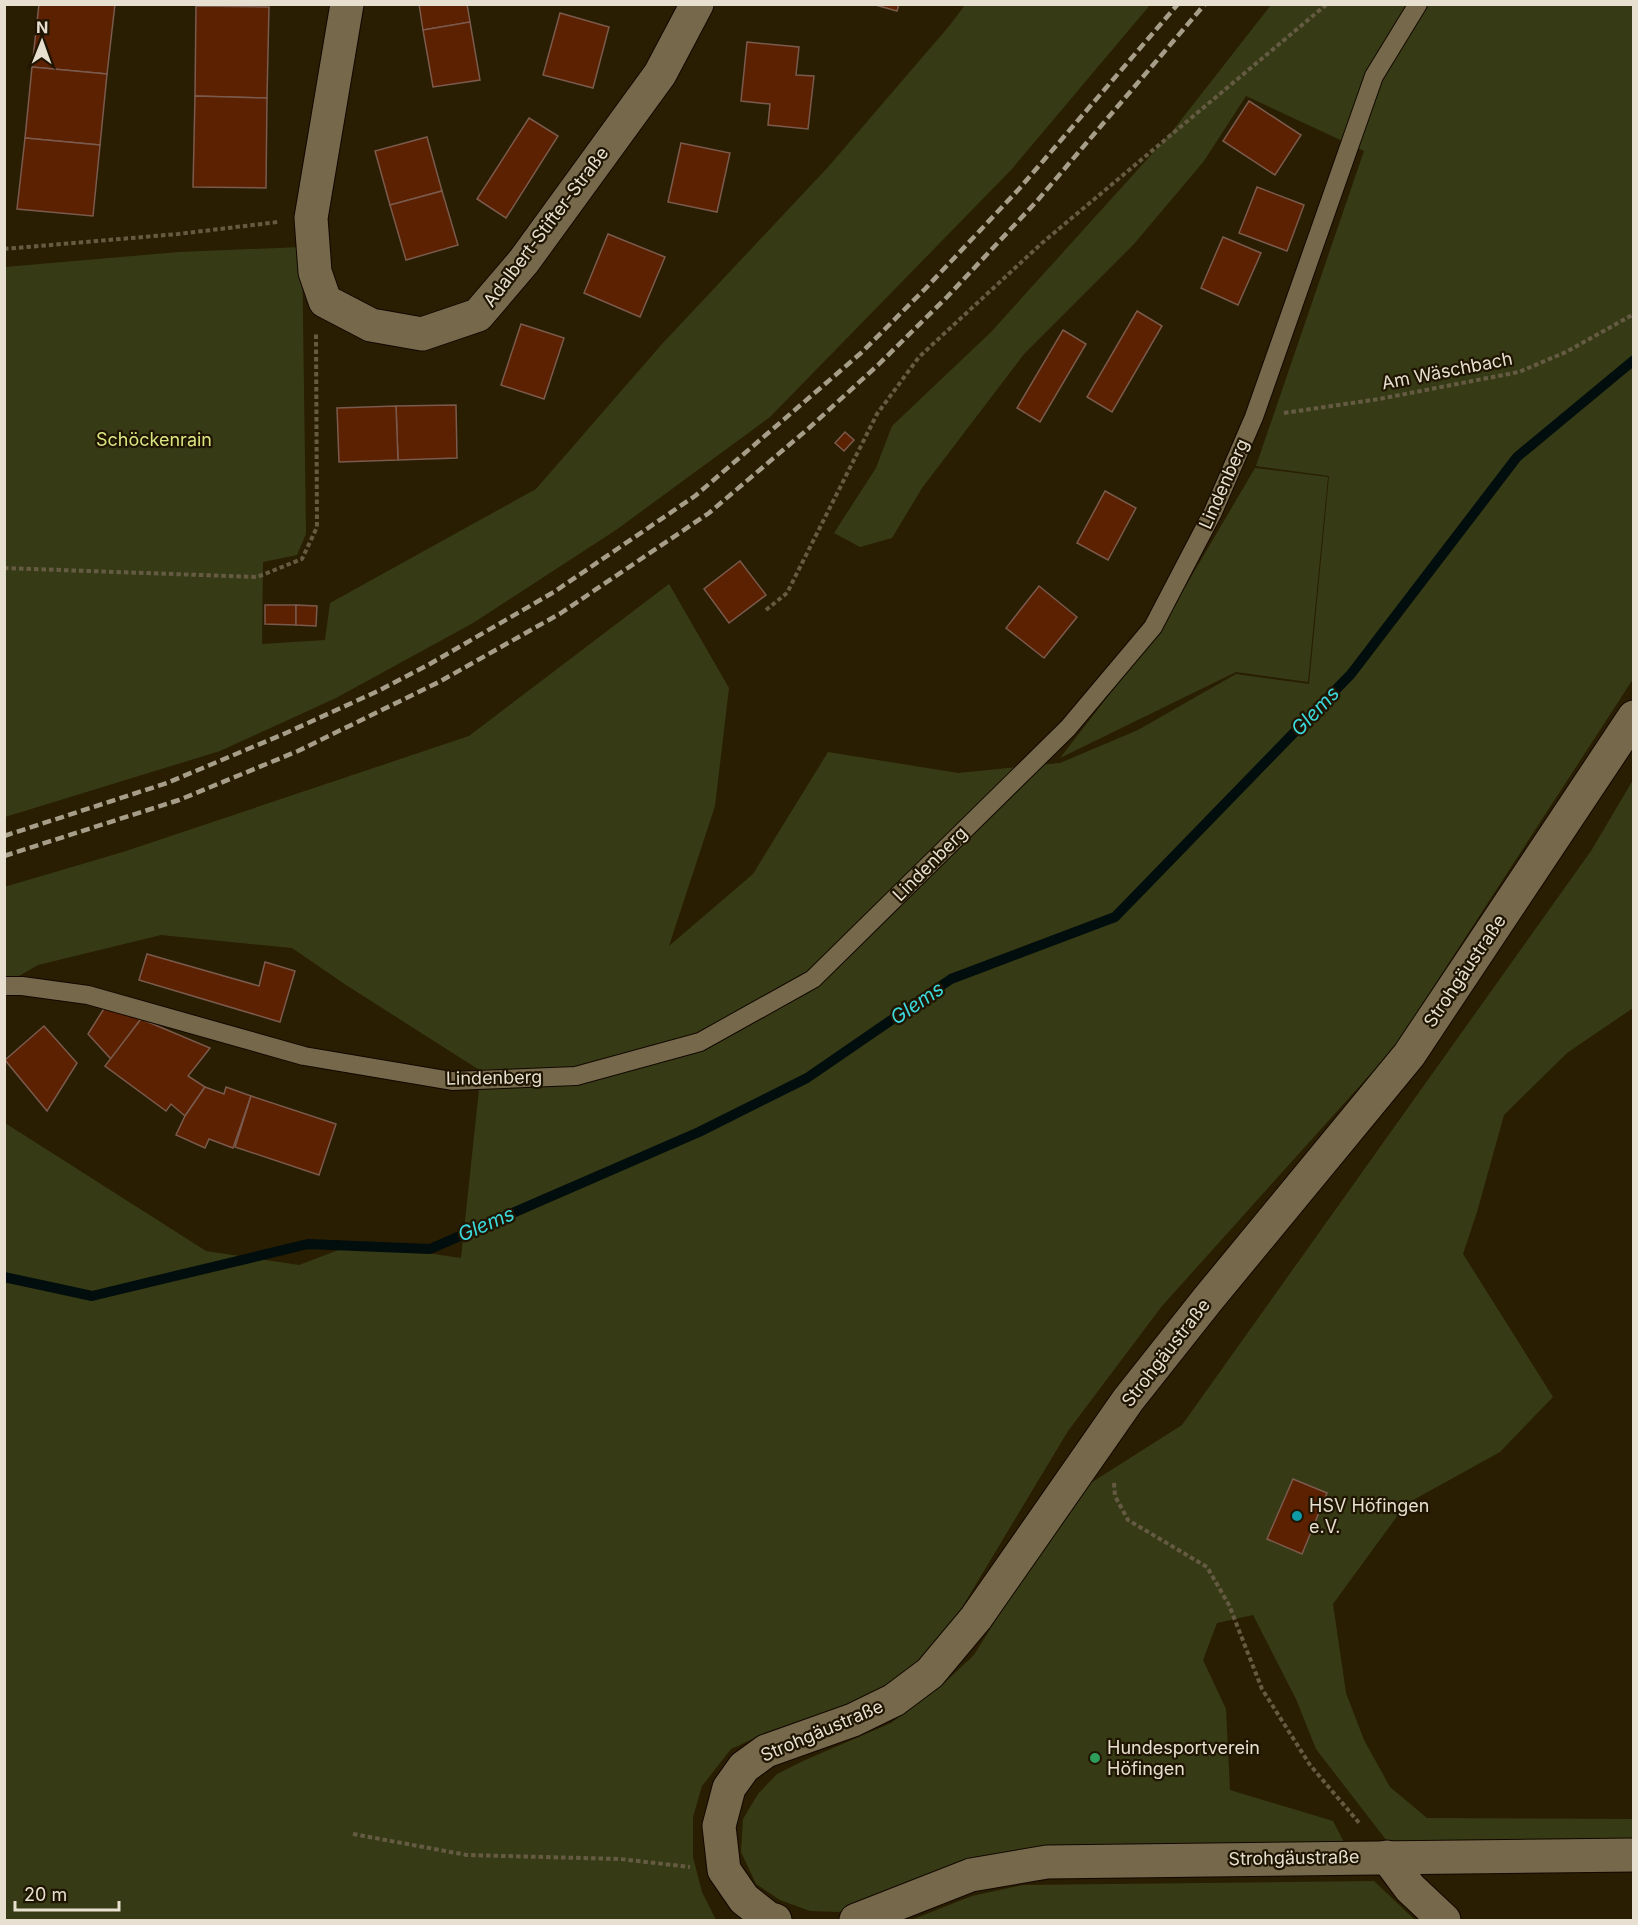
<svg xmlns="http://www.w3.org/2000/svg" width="1638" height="1925" viewBox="0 0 1638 1925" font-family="Inter,sans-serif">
<rect width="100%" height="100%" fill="#291e02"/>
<g fill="#373b15">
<polygon points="965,5 1150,5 1011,170 770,417 616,530 473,623 336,698 220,751 5,817 5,267 179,252 302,247 306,534 297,555 263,562 262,644 325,640 330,603 536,489 662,344 829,166 950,25"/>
<polygon points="1271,5 1633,5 1633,679 1393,1049 1162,1306 1068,1431 943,1639 899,1683 817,1718 764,1734 731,1749 702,1786 693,1817 693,1857 702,1892 716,1920 5,1920 5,1123 206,1251 299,1265 357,1243 461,1258 481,1071 346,985 292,948 161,935 38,965 5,984 4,887 123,852 469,736 669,584 729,688 715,806 669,946 753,874 828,752 958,773 1060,763 1138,730 1236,674 1309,684 1329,476 1256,466 1364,151 1246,96 1204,161 1134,244 1024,354 922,488 892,538 860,547 834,533 876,468 892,426 991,332 1170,134"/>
<polygon points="1255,468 1328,477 1308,682 1236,672 1060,758 1161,628"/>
<polygon points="1633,780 1633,1008 1567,1053 1504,1115 1477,1212 1463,1254 1553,1397 1500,1452 1406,1504 1333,1604 1346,1693 1364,1740 1390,1787 1427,1818 1633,1819 1633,1841 1390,1845 1316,1749 1296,1699 1253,1615 1217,1623 1203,1660 1226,1709 1230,1790 1333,1821 1346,1846 1178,1849 868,1904 839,1912 810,1911 780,1900 756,1884 741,1852 743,1819 758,1794 777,1774 803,1761 891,1723 940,1687 974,1655 1075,1493 1182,1425 1591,851"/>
<polygon points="1374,1881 1415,1920 911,1920 972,1896 1023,1885"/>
</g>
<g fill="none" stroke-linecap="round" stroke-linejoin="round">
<polyline stroke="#020d0d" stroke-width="10" points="4,1277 92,1296 308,1244 430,1249 699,1132 807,1078 951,979 1115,917 1351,674 1517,457 1634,360"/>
</g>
<g fill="#5b2100" stroke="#7a5a4d" stroke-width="1.5">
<polygon points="39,4 115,4 107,74 32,67"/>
<polygon points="419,4 467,4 470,22 423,30"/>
<polygon points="872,4 899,4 897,11"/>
<polygon points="196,6 269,7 267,98 195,96"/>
<polygon points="560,13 609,27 593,88 543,75"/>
<polygon points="470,22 480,80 433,87 423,30"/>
<polygon points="747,42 799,47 796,75 814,76 808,129 768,125 770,104 741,101"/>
<polygon points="32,67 107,74 100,145 25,138"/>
<polygon points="195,96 267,98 266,188 193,187"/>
<polygon points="1249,101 1301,135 1275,175 1223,141"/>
<polygon points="529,118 558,136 506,218 477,199"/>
<polygon points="427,137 442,191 390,205 375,151"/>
<polygon points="25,138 100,145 93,216 17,209"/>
<polygon points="681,143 730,153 717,212 668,202"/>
<polygon points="1257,187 1304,205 1287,251 1239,233"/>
<polygon points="442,191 458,245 406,260 390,205"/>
<polygon points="608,234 665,257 640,317 584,293"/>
<polygon points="1223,237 1261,253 1238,305 1201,288"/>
<polygon points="1137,311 1162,326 1112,412 1087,397"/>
<polygon points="521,324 564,338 544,399 501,385"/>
<polygon points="1063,330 1086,344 1040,422 1017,408"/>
<polygon points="456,405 457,458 398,460 396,406"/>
<polygon points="396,406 398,460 339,462 337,408"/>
<polygon points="845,432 854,440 844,451 835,443"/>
<polygon points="1105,491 1136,508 1108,560 1077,543"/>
<polygon points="740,561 766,595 729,623 704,589"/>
<polygon points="1039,586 1077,617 1044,658 1006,628"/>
<polygon points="265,605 296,605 296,625 265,624"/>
<polygon points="296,605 317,606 316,626 296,625"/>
<polygon points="147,954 259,986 265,962 295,971 280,1022 139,980"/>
<polygon points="105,1007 141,1019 111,1059 88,1034"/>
<polygon points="141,1019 210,1048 188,1076 205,1087 185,1116 171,1104 166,1111 105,1066"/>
<polygon points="44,1026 77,1063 47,1111 5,1060"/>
<polygon points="205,1087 224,1094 226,1087 251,1096 233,1148 209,1139 205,1148 176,1135 185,1116"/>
<polygon points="251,1096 336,1124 319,1175 235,1147"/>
<polygon points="1293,1479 1327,1493 1302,1554 1267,1539"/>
</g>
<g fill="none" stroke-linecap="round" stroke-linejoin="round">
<g stroke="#120800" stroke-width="20">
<polyline id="service" points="4,986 22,986 88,995 304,1056 452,1081 576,1076 700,1042 813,979 1068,728 1153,627 1213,512 1254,417 1374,76 1418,4"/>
</g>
<g stroke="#120800" stroke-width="35">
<g id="minor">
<polyline points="347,4 311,218 315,272 325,301 371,325 422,334 478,315 524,261 660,74 697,4"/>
<polyline points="1387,1857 1410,1888 1444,1920"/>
</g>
</g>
<g stroke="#120800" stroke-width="35">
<g id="secondary">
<polyline points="775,1920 768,1918 744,1899 724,1870 719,1826 729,1788 744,1767 766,1751 853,1720 894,1700 930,1673 976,1618 1128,1400 1208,1299 1409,1055 1634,717"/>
<polyline points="856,1920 971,1875 1047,1862 1634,1855"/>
</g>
</g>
<g stroke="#655b43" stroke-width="4" stroke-dasharray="4.5 3" stroke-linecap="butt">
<polyline points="4,249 178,234 278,222"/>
<polyline points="1284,413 1379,399 1519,372 1566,352 1634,314"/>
<polyline points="4,568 257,577 302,559 317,527 316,334"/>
<polyline points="766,610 787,593 877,414 919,357 1042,243 1327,4"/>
<polyline points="1114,1483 1115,1496 1128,1520 1207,1567 1229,1605 1262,1689 1310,1765 1360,1824"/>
<polyline points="353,1834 467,1855 620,1859 690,1867"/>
</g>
<use href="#service" stroke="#76694b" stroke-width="18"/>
<use href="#minor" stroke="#76694b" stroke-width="33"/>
<use href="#secondary" stroke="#76694b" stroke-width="33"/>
<g stroke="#a79e8a" stroke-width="4.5" stroke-dasharray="9 4.5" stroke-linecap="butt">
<polyline points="4,836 167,783 286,733 378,691 428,665 554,592 695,496 861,353 925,289 1019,189 1178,4"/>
<polyline points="4,856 179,800 298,751 439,682 561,613 709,513 809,428 878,365 947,297 1037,201 1205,4"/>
</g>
</g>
<circle fill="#0f9aa8" stroke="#1f1500" stroke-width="2" cx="1297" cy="1516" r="6"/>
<circle fill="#2e9e5b" stroke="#1f1500" stroke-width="2" cx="1095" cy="1758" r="6"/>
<g text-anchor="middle" stroke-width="4.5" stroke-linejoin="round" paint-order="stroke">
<g font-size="18" fill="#e7e0d0" stroke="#1f1500">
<text transform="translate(546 227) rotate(-53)" y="6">Adalbert-Stifter-Straße</text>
<text transform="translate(1447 371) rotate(-11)" y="6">Am Wäschbach</text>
<text transform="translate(1224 484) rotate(-66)" y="6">Lindenberg</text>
<text transform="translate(930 864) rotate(-45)" y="6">Lindenberg</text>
<text transform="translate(1465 971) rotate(-56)" y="6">Strohgäustraße</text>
<text transform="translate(494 1078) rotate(-1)" y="6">Lindenberg</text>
<text transform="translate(1166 1353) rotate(-52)" y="6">Strohgäustraße</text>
<text transform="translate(822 1731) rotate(-23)" y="6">Strohgäustraße</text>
<text transform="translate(1294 1858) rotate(-1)" y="6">Strohgäustraße</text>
</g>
<g font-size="18" fill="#d9e581" stroke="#1f1500">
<text x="154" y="446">Schöckenrain</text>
</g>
<g font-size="18" fill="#e7e0d0" stroke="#1f1500" text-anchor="start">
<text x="1309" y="1512">HSV Höfingen<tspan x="1309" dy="21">e.V.</tspan></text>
<text x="1107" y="1754">Hundesportverein<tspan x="1107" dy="21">Höfingen</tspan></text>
</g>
<g font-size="20" font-style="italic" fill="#3bd8dc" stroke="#1f1500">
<text transform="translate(1315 711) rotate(-46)" y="7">Glems</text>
<text transform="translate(917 1003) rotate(-34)" y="7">Glems</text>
<text transform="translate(486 1224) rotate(-23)" y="7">Glems</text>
</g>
</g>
<rect width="1638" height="1925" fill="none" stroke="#e7e0d0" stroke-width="12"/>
<g transform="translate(42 42) rotate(1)" stroke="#1f1500" stroke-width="4.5" paint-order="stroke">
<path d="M0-4.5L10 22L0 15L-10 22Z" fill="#e7e0d0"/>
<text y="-9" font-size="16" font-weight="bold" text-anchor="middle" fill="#e7e0d0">N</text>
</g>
<path d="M15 1901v9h104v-9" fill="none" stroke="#e7e0d0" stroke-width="3"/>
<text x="24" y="1901" font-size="18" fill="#e7e0d0" stroke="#1f1500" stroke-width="4.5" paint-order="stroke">20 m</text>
</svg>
